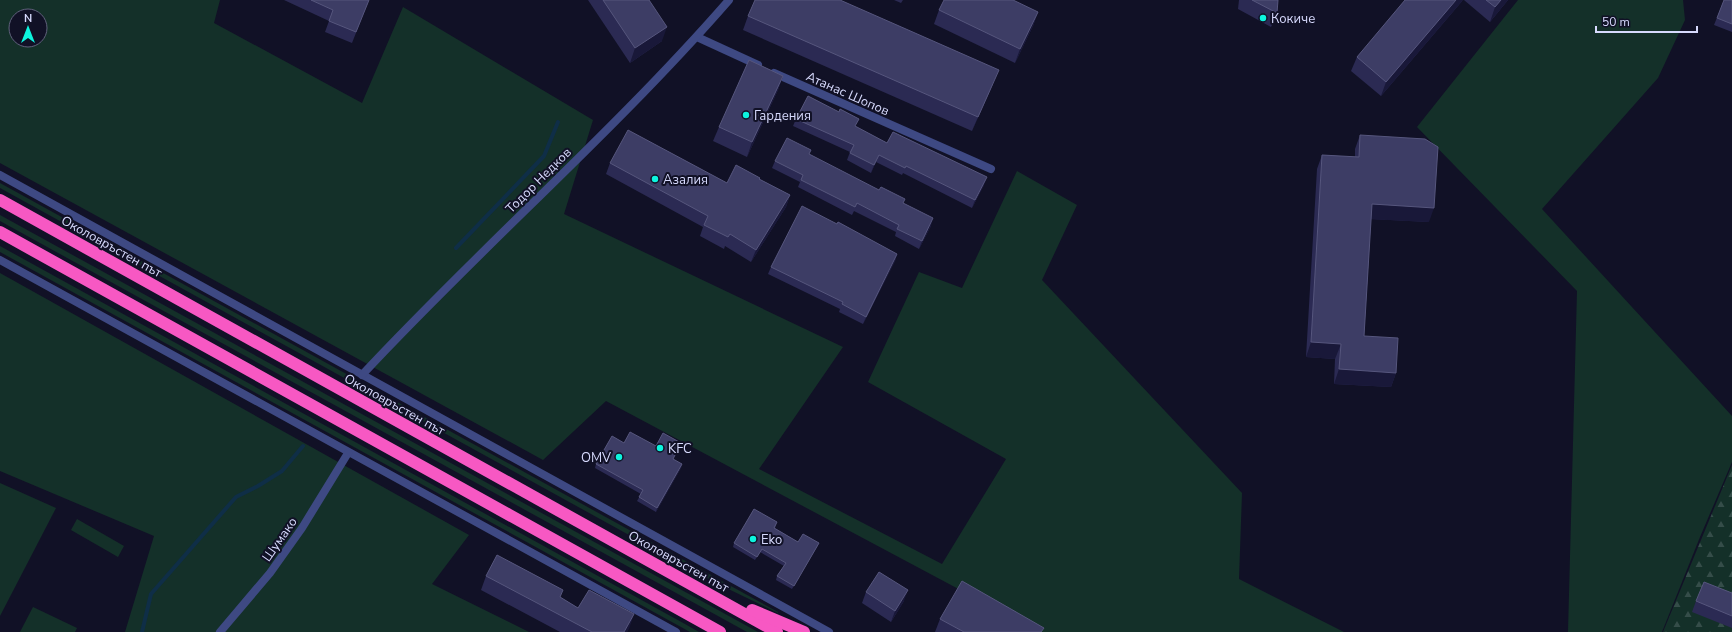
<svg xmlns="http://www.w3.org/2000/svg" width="1732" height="632" viewBox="0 0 1732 632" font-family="'Nunito Sans',sans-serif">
<defs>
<pattern id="forest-firs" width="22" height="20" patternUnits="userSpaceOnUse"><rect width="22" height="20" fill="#143029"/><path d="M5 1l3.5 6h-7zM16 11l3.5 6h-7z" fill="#354d49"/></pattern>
</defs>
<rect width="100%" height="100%" fill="#111126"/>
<g fill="#143029" fill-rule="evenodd">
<path d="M0,0H220L214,23L362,103L403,7L593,120L564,214L843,347L759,469L942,564L1006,459L868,382L919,272L962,288L1017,171L1077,205L1042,280L1242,493L1239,579L1344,632H1039L606,401L543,460L0,163ZM16,16H40V40H16Z"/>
<polygon points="1518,0 1683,0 1685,20 1658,78 1542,209 1732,416 1732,462 1700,537 1662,632 1568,632 1577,291 1417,127"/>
<polygon points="0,183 778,612 778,613 716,583 0,188"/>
<polygon points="0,215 758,632 747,632 0,221"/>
<polygon points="0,246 685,624 699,632 690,632 0,252"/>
<polygon points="0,273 469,535 432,584 529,632 125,632 154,536 0,471"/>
<polygon points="0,483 56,508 0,616"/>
<polygon points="77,519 124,546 118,557 71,530"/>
<polygon points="33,607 77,628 75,632 20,632"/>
</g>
<polygon fill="url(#forest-firs)" points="1732,465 1732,632 1663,632"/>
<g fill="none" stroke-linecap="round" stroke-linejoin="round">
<g stroke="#0f2e47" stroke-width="4">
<polyline points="456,248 544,156 558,122"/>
<polyline points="142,632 151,594 236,497 258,486 282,471 303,446"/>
</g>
<g stroke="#3e4983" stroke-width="8">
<polyline points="697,37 758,65"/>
<polyline points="774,73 991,169"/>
<polyline points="0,175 829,632"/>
<polyline points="0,260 676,632"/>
<path d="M362,375C481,247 614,132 729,0"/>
<polyline points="220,632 270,573 302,528 348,453"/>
</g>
<g stroke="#f758c3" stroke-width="12">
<polyline points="0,200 777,632"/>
<polyline points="0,232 720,632"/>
<polyline points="752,610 804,632"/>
</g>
</g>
<g fill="#2b2a53">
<polygon points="284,0 369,0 352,43 325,32 329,21"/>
<polygon points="588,0 649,0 662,41 630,63"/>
<polygon points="894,0 903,0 901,3"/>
<polygon points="1239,0 1278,0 1277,13 1271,27 1238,9"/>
<polygon points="1463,0 1381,96 1351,71 1357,57"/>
<polygon points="1464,0 1508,0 1490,22"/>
<polygon points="1724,0 1732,0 1732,32 1714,25"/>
<polygon points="939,10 1038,12 1033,26 1015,63 934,24"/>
<polygon points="748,16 993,84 972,131 743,30"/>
<polygon points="783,76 778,90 747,157 713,141 719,127"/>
<polygon points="796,119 856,127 887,143 984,185 972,208 903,173 902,175 876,162 871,173 847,160 850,152 793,126"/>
<polygon points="1360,135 1429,222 1371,219 1364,336 1396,373 1391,387 1334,384 1335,359 1306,357 1317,169 1322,155 1355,157 1355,149"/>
<polygon points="809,155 903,203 931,226 919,249 895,236 896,232 854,211 852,215 798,187 800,182 772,168 775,161"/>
<polygon points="610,163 727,183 759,179 790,195 786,207 751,262 725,246 724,249 700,236 703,227 606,174"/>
<polygon points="837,224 897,254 895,261 863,324 839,312 840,309 768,274 771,267"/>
<polygon points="624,443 656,446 680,447 673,459 682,464 681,468 656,512 637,501 641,494 595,468 596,464"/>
<polygon points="777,522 775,528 798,542 819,543 817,547 792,589 776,580 777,576 784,566 760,552 755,560 733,547 734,543"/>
<polygon points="486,576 560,597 578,608 634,614 627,632 560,632 481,590"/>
<polygon points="866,592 904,601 891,622 862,603"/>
<polygon points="1732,593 1732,628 1692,612 1696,601"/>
<polygon points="940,619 1042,632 935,632"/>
</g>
<g fill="#191839">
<polygon points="1456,0 1463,0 1381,96 1386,82"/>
<polygon points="1501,0 1508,0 1490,22 1495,7"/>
<polygon points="1038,12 1033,26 1015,63 1020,49"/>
<polygon points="667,27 662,41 630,63 635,48"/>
<polygon points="999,70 993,84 972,131 978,117"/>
<polygon points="783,76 778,90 747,157 752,142"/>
<polygon points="879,155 876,162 871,173 874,165"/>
<polygon points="987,177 984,185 972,208 975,200"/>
<polygon points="790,195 786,207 751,262 756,250"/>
<polygon points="1372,204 1434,208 1429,222 1367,219"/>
<polygon points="933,218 931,226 919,249 922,241"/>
<polygon points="897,254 895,261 863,324 866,317"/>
<polygon points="1311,342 1341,344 1335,359 1306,357"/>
<polygon points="1339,369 1396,373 1391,387 1334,384"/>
<polygon points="682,464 681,468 656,512 657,508"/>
<polygon points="908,590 904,601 891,622 895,611"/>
<polygon points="634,614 629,629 627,632 624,632"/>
</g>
<g fill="#3d3d65" stroke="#56567d">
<polygon points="311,0 369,0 356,32 329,21 333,10"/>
<polygon points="603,0 649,0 667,27 635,48"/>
<polygon points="755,0 840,0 999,70 978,117 748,16"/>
<polygon points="944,0 1013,0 1038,12 1020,49 939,10"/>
<polygon points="1252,0 1278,0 1277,13"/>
<polygon points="1405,0 1456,0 1386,82 1357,57"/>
<polygon points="1486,0 1501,0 1495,7"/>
<polygon points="1724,0 1732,0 1732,24 1717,18"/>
<polygon points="749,60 783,76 752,142 719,127"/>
<polygon points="808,96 839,112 840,109 859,119 855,126 887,143 893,132 987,177 975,200 906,166 905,168 879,155 874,165 850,153 854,145 796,119"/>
<polygon points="628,130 727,183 736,165 760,178 759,179 790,195 756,250 730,234 728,237 704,225 708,216 610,163"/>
<polygon points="1360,135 1425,139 1438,147 1434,208 1372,204 1364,336 1398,338 1396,373 1339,369 1341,344 1311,342 1322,155 1359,157"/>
<polygon points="787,138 811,150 809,154 879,190 881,187 905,199 903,203 933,218 922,241 897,229 899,225 857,203 855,207 801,180 803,175 775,161"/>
<polygon points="802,206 837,224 838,222 897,254 866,317 842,304 843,302 771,267"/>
<polygon points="630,432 656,446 663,433 681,443 673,459 682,464 657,508 639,497 643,490 596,464 612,436 624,443"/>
<polygon points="754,509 777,522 774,528 798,542 803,534 819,543 794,586 777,576 786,563 762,549 757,557 734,543"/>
<polygon points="497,555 563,590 560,597 578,608 589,590 634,614 624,632 592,632 486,576"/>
<polygon points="879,572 908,590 895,611 866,592"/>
<polygon points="962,581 1044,628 1041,632 964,632 940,619"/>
<polygon points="1704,582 1732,593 1732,616 1696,601"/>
</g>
<g fill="#0df4de" stroke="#111126" stroke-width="1.5">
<circle cx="1263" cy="18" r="4"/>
<circle cx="746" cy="115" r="4"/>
<circle cx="655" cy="179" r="4"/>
<circle cx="660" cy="448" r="4"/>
<circle cx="619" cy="457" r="4"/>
<circle cx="753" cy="539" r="4"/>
</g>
<g text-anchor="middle" stroke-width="4" stroke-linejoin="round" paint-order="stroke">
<g font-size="13" fill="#d7dafd" stroke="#111126" text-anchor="start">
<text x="1271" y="23">Кокиче</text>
<text x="754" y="120">Гардения</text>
<text x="663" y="184">Азалия</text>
<text x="668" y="453">KFC</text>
<text x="611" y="462" text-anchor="end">OMV</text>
<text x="761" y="544">Eko</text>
</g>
<g font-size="13" fill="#d7dafd" stroke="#111126">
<text transform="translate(848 93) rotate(24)" y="5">Атанас Шопов</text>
<text transform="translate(538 180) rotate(-45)" y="5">Тодор Недков</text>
<text transform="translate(112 246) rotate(29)" y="5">Околовръстен път</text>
<text transform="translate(395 404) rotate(29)" y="5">Околовръстен път</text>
<text transform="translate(279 539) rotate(-55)" y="5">Шумако</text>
<text transform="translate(679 561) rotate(29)" y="5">Околовръстен път</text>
</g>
</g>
<g transform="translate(28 28)"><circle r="19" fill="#111126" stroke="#60617c"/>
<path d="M0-3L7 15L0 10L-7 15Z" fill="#0df4de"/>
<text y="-6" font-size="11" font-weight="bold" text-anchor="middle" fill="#d7dafd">N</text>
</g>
<path d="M1596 26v6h101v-6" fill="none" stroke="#d7dafd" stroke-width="2"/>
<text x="1602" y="26" font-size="12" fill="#d7dafd" stroke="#111126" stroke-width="3" paint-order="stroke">50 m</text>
</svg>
